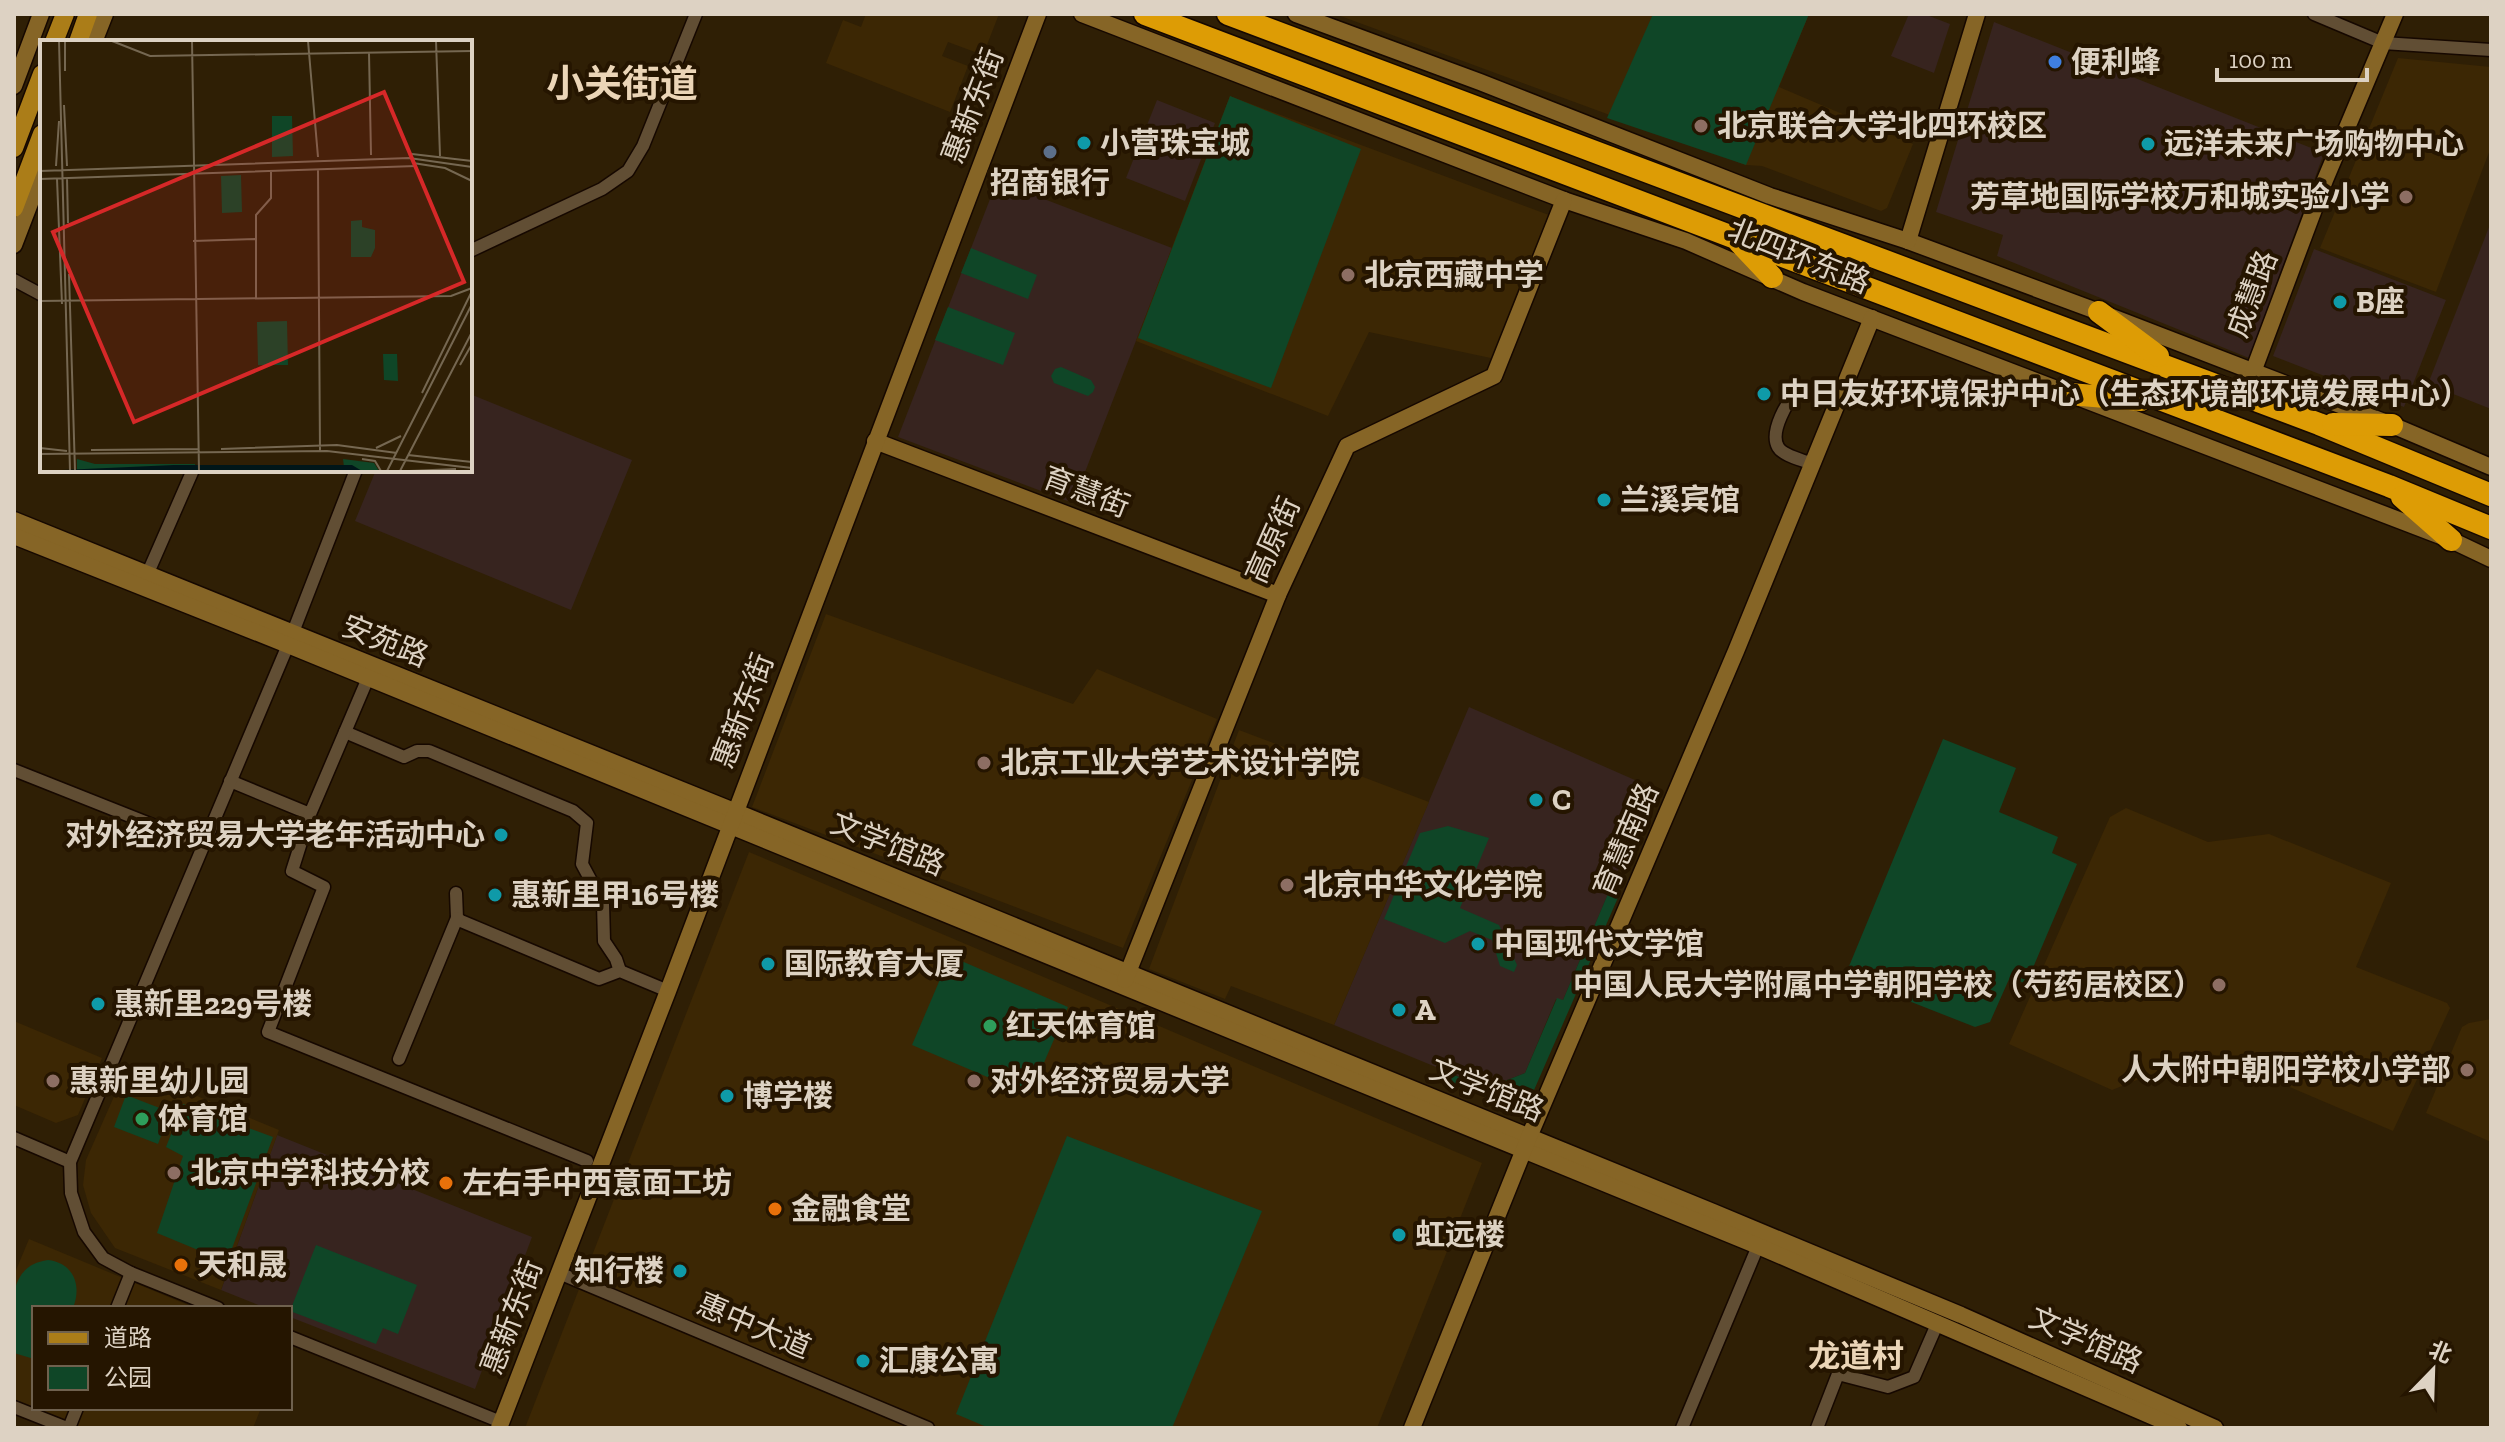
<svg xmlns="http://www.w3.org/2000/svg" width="2505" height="1442" viewBox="0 0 2505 1442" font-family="'Zilla Slab','Noto Sans SC',serif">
<rect width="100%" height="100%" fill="#2f1f05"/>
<g fill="#37241f">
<polygon points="1909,14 1924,14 1950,24 1934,73 1891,56"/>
<polygon points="1994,22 2324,153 2249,358 1997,256 2003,235 1936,212"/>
<polygon points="1157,100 1215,123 1185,201 1126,178"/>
<polygon points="997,181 1172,248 1073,503 898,437"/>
<polygon points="2491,222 2491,409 2428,384"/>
<polygon points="2314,249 2446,300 2404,407 2273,356"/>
<polygon points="470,394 632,460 571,610 355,521 376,470 470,470"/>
<polygon points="1469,707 1653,788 1563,1000 1556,999 1525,1073 1487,1088 1334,1025"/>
<polygon points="277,1135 532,1237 475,1389 290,1317 290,1308 266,1308 221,1290"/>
</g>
<g fill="#3c2704">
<polygon points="866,14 999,14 983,55 948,42 942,56 968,66 950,112 826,63 843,20 861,27"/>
<polygon points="1335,14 1809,14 1779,87 1913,144 1887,208 1881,211 1762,166 1746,165"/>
<polygon points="2398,58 2491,67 2491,147 2436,292 2320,248"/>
<polygon points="1230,96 1557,218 1500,360 1369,332 1328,416 1136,341"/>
<polygon points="826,614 1073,704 1097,669 1217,719 1123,948 752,807"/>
<polygon points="1239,730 1429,802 1334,1025 1231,986 1225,999 1149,969"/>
<polygon points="2126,808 2208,842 2269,834 2391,883 2356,967 2447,1003 2450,1008 2393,1131 2207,1052 2112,1090 2009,1044 2110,817"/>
<polygon points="749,852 1482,1163 1377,1428 525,1428"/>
<polygon points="2491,1019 2491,1142 2426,1113 2462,1027 2469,1023"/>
<polygon points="14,1021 102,1058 78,1115 56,1123 14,1105"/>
<polygon points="127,1067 279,1130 221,1290 115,1248 91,1213 83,1185 86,1160"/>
<polygon points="29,1239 195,1308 34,1308 34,1408 261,1408 253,1428 53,1428 14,1412 14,1275"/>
</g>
<g fill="#0f4627">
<polygon points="1653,14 1809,14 1746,165 1607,118"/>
<polygon points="1230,96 1361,149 1271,388 1138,338"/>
<polygon points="971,248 1037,275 1028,299 961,273"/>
<polygon points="948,307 1015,333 1003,365 935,340"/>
<polygon points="1061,367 1091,380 1095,387 1093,392 1088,396 1054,383 1051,376 1055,369"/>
<polygon points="1943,739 2016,768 1999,812 2058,837 2052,853 2077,864 2026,984 2010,977 1990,1022 1975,1027 1845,976"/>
<polygon points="1448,826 1489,838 1460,908 1499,925 1517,965 1514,972 1500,966 1492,940 1470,931 1445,943 1384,919 1420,833"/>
<polygon points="1610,889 1620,893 1531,1097 1502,1103 1440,1080 1444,1071 1487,1088 1525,1073 1557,998 1563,1000"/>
<polygon points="950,956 1068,1007 1030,1095 912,1045"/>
<polygon points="126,1095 170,1112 158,1144 114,1127"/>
<polygon points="183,1104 273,1137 227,1262 157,1233 183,1156 166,1147"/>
<polygon points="1067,1136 1262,1211 1172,1428 989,1428 956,1414"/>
<polygon points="316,1245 417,1285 398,1334 383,1328 376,1344 290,1311"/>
<path d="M48,1260C74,1263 82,1286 73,1308H34V1359L14,1353C14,1318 2,1266 48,1260Z"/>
</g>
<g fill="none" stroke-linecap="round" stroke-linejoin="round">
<g stroke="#160800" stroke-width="15">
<g id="street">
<polyline points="2314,14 2383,43 2491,50"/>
<polyline points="470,251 602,189 628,171 643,146 696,14"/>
<polyline points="14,280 42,295"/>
<path d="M1798,389C1788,401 1769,431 1778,447C1783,456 1803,460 1812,464"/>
<polyline points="147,575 193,470"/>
<polyline points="345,732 404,757 417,751 429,751 573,811 587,823 582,864 603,903 604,941 616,959 620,971"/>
<polyline points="14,770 203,845"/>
<polyline points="230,781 310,814 368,678"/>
<polyline points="310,814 292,871 324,887 268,1032 587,1161"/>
<polyline points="456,893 457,918 461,921 599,979 620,971 668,991"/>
<polyline points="399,1059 457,918"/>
<polyline points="14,1138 70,1162"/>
<polyline points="559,1273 928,1428"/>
<polyline points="117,1308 131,1273"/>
<polyline points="218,1308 131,1273 103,1258 84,1232 71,1193 70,1162 288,645 356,470"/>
<polyline points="290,1337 501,1422"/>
<polyline points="14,1407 67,1428"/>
<polyline points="69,1428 77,1408"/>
<polyline points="1682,1428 1758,1246"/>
<polyline points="1817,1428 1838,1374 1888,1387 1914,1377 1938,1322"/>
</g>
</g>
<g stroke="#160800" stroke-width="19">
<g id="secondary">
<polyline points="1082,14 1564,200 1686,241 1803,292 2451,540 2491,559"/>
<polyline points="1296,14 1480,82 1770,196 1908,241 2099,312 2392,425 2491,467"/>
<polyline points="94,42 105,14"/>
<polyline points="14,86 41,14"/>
<polyline points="1908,241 1977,14"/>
<polyline points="14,245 42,172"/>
<polyline points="2253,372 2325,180 2395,14"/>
<polyline points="875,441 1278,595"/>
<polyline points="14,520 724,807 1713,1212 1961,1315 2215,1428"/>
<polyline points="14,536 288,645 1758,1246 2179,1428"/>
<polyline points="1125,980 1278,595 1347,446 1494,376 1564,200"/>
<polyline points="499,1428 668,991 1038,14"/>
<polyline points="1412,1428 1529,1137 1736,651 1872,318"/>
</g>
</g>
<g stroke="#160800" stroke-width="21">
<g id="primary">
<polyline points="54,42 65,14"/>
<polyline points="78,42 88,14"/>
<polyline points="14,148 42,74"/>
<polyline points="14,208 42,134"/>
</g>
</g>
<g stroke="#160800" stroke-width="25">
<g id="highway">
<polyline points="1145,14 2389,486 2491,528"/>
<polyline points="1228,14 2319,424 2491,495"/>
<polyline points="1739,242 1772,277"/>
<polyline points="2099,312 2158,356"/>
<polyline points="2070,394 2141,400"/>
<polyline points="2333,424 2392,425"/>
<polyline points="2402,497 2451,540"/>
</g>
</g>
<use href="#street" stroke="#614e34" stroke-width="12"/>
<use href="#secondary" stroke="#866526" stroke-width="16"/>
<use href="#primary" stroke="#ab7d18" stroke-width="18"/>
<use href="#highway" stroke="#dd9c05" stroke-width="22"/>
</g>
<circle fill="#3f7fe0" stroke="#251500" stroke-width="3" cx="2055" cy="62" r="8"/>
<g fill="#8d6e63" stroke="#251500" stroke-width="3">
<circle cx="1701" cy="126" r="8"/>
<circle cx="2406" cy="197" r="8"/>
<circle cx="1348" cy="275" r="8"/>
<circle cx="984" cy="763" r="8"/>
<circle cx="1287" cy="885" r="8"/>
<circle cx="2219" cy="985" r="8"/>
<circle cx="2467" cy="1070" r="8"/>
<circle cx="53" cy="1081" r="8"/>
<circle cx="974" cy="1081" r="8"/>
<circle cx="174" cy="1173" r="8"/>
</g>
<g fill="#0f9aa8" stroke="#251500" stroke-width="3">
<circle cx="1084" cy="143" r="8"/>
<circle cx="2148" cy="144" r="8"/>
<circle cx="2340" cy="302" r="8"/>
<circle cx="1764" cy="394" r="8"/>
<circle cx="1604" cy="500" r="8"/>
<circle cx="1536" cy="800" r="8"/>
<circle cx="501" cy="835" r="8"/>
<circle cx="495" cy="895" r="8"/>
<circle cx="1478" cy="944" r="8"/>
<circle cx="768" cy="964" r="8"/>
<circle cx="98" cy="1004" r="8"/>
<circle cx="1399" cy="1010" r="8"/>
<circle cx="727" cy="1096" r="8"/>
<circle cx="1399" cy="1235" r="8"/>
<circle cx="680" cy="1271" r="8"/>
<circle cx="863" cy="1361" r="8"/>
</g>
<circle fill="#5c6f8a" stroke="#251500" stroke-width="3" cx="1050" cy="152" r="8"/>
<g fill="#2e9e5b" stroke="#251500" stroke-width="3">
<circle cx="990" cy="1026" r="8"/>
<circle cx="142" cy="1119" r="8"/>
</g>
<g fill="#e8710a" stroke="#251500" stroke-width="3">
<circle cx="446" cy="1183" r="8"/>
<circle cx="775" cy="1209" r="8"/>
<circle cx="181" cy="1265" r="8"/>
</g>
<g text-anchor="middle" stroke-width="8" stroke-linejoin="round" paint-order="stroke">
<g font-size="30" font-weight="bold" fill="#ddd2c3" stroke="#251500" text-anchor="start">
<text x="2071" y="72">便利蜂</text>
<text x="1717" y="136">北京联合大学北四环校区</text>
<text x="1100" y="153">小营珠宝城</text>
<text x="2164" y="154">远洋未来广场购物中心</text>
<text x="1050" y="193" text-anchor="middle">招商银行</text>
<text x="2390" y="207" text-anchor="end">芳草地国际学校万和城实验小学</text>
<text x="1364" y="285">北京西藏中学</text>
<text x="2356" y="312">B座</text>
<text x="1780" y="404">中日友好环境保护中心（生态环境部环境发展中心）</text>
<text x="1620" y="510">兰溪宾馆</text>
<text x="1000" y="773">北京工业大学艺术设计学院</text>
<text x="1552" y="810">C</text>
<text x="485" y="845" text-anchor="end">对外经济贸易大学老年活动中心</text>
<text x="1303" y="895">北京中华文化学院</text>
<text x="511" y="905">惠新里甲16号楼</text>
<text x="1494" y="954">中国现代文学馆</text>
<text x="784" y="974">国际教育大厦</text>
<text x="2203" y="995" text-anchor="end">中国人民大学附属中学朝阳学校（芍药居校区）</text>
<text x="114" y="1014">惠新里229号楼</text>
<text x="1415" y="1020">A</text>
<text x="1006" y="1036">红天体育馆</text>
<text x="2451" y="1080" text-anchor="end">人大附中朝阳学校小学部</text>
<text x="69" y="1091">惠新里幼儿园</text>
<text x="990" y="1091">对外经济贸易大学</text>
<text x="743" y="1106">博学楼</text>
<text x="158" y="1129">体育馆</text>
<text x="190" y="1183">北京中学科技分校</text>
<text x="462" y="1193">左右手中西意面工坊</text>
<text x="791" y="1219">金融食堂</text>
<text x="1415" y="1245">虹远楼</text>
<text x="197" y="1275">天和晟</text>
<text x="664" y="1281" text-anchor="end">知行楼</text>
<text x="879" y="1371">汇康公寓</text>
</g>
<g font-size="30" fill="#ddd2c3" stroke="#251500">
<text transform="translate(973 106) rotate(-69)" y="10">惠新东街</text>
<text transform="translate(1799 256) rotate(22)" y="10">北四环东路</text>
<text transform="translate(2252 294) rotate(-69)" y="10">成慧路</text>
<text transform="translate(1086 492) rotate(21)" y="10">育慧街</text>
<text transform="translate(1273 540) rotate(-66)" y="10">高原街</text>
<text transform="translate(385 641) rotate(22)" y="10">安苑路</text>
<text transform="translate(743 711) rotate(-69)" y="10">惠新东街</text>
<text transform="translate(1626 840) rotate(-67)" y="10">育慧南路</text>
<text transform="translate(888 844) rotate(22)" y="10">文学馆路</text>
<text transform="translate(1487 1090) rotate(22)" y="10">文学馆路</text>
<text transform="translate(512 1317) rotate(-69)" y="10">惠新东街</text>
<text transform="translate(754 1326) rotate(23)" y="10">惠中大道</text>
<text transform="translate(2086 1340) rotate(24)" y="10">文学馆路</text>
</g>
<g font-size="32" font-weight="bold" fill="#ebd5b7" stroke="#251500">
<text x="1856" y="1367">龙道村</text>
</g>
<g font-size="38" font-weight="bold" fill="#ebd5b7" stroke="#251500">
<text x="622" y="97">小关街道</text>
</g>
</g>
<g transform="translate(40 40)">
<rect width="432" height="432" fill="#2f1f05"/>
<path d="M232,76H252L253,116L232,117ZM201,135L202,172L182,173L181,136ZM322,180V187L335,190V208L331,217H311V181ZM247,281L248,325H218L217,282ZM343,314H357L358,341L344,340ZM37,419L55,424H155L156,431H37ZM303,419L334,423L339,431H166L304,427Z" fill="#0f4627"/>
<path d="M134,425H312L322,431H0Z" fill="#001619"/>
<path fill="none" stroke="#756751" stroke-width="2" d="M19,1L30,431M72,1L110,16L432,11M152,1L159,431M268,1L278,117M396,1L400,116M329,13L331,115M25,31V1M24,65L27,126M372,114L432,121M373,123L405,128L432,141M16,126L19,81M278,129L280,411M0,131L369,118L432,127M27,138L28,183M0,139L376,126M17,139L22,264M153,201L215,199M29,234L35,431M216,259V175L231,158V131M0,261L411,256L432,248M420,325L432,304M382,353L432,251M0,408L27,411M336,408L361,396M181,409L297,405L357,413M51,410L158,409M0,414L287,411L432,428M368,415L432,422M322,419L335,421L341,431M347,431L432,264M360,431L432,292M369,431L416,429"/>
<path fill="#d62828" fill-opacity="0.15" stroke="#d62828" stroke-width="4" d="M344,52L424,242L94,382L13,192Z"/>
<rect width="432" height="432" fill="none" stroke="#ddd2c3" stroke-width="4"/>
</g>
<rect width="2505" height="1442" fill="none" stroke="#ddd2c3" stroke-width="32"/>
<rect x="32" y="1306" width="260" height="104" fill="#251500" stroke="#6f614e" stroke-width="2"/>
<rect x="48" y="1332" width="40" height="12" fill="#ab7d18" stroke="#6f614e" stroke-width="2"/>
<text x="104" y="1346" font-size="24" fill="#ddd2c3">道路</text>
<rect x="48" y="1366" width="40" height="24" fill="#0f4627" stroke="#6f614e" stroke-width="2"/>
<text x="104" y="1386" font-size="24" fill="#ddd2c3">公园</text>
<g transform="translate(2433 1370) rotate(23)" stroke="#251500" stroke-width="6" paint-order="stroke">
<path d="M0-6L14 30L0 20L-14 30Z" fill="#ddd2c3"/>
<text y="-12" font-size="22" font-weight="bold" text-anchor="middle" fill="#ddd2c3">北</text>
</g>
<path d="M2217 68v12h150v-12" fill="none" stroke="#ddd2c3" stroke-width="4"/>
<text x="2229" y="68" font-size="24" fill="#ddd2c3" stroke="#251500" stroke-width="6" paint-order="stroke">100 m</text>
</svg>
